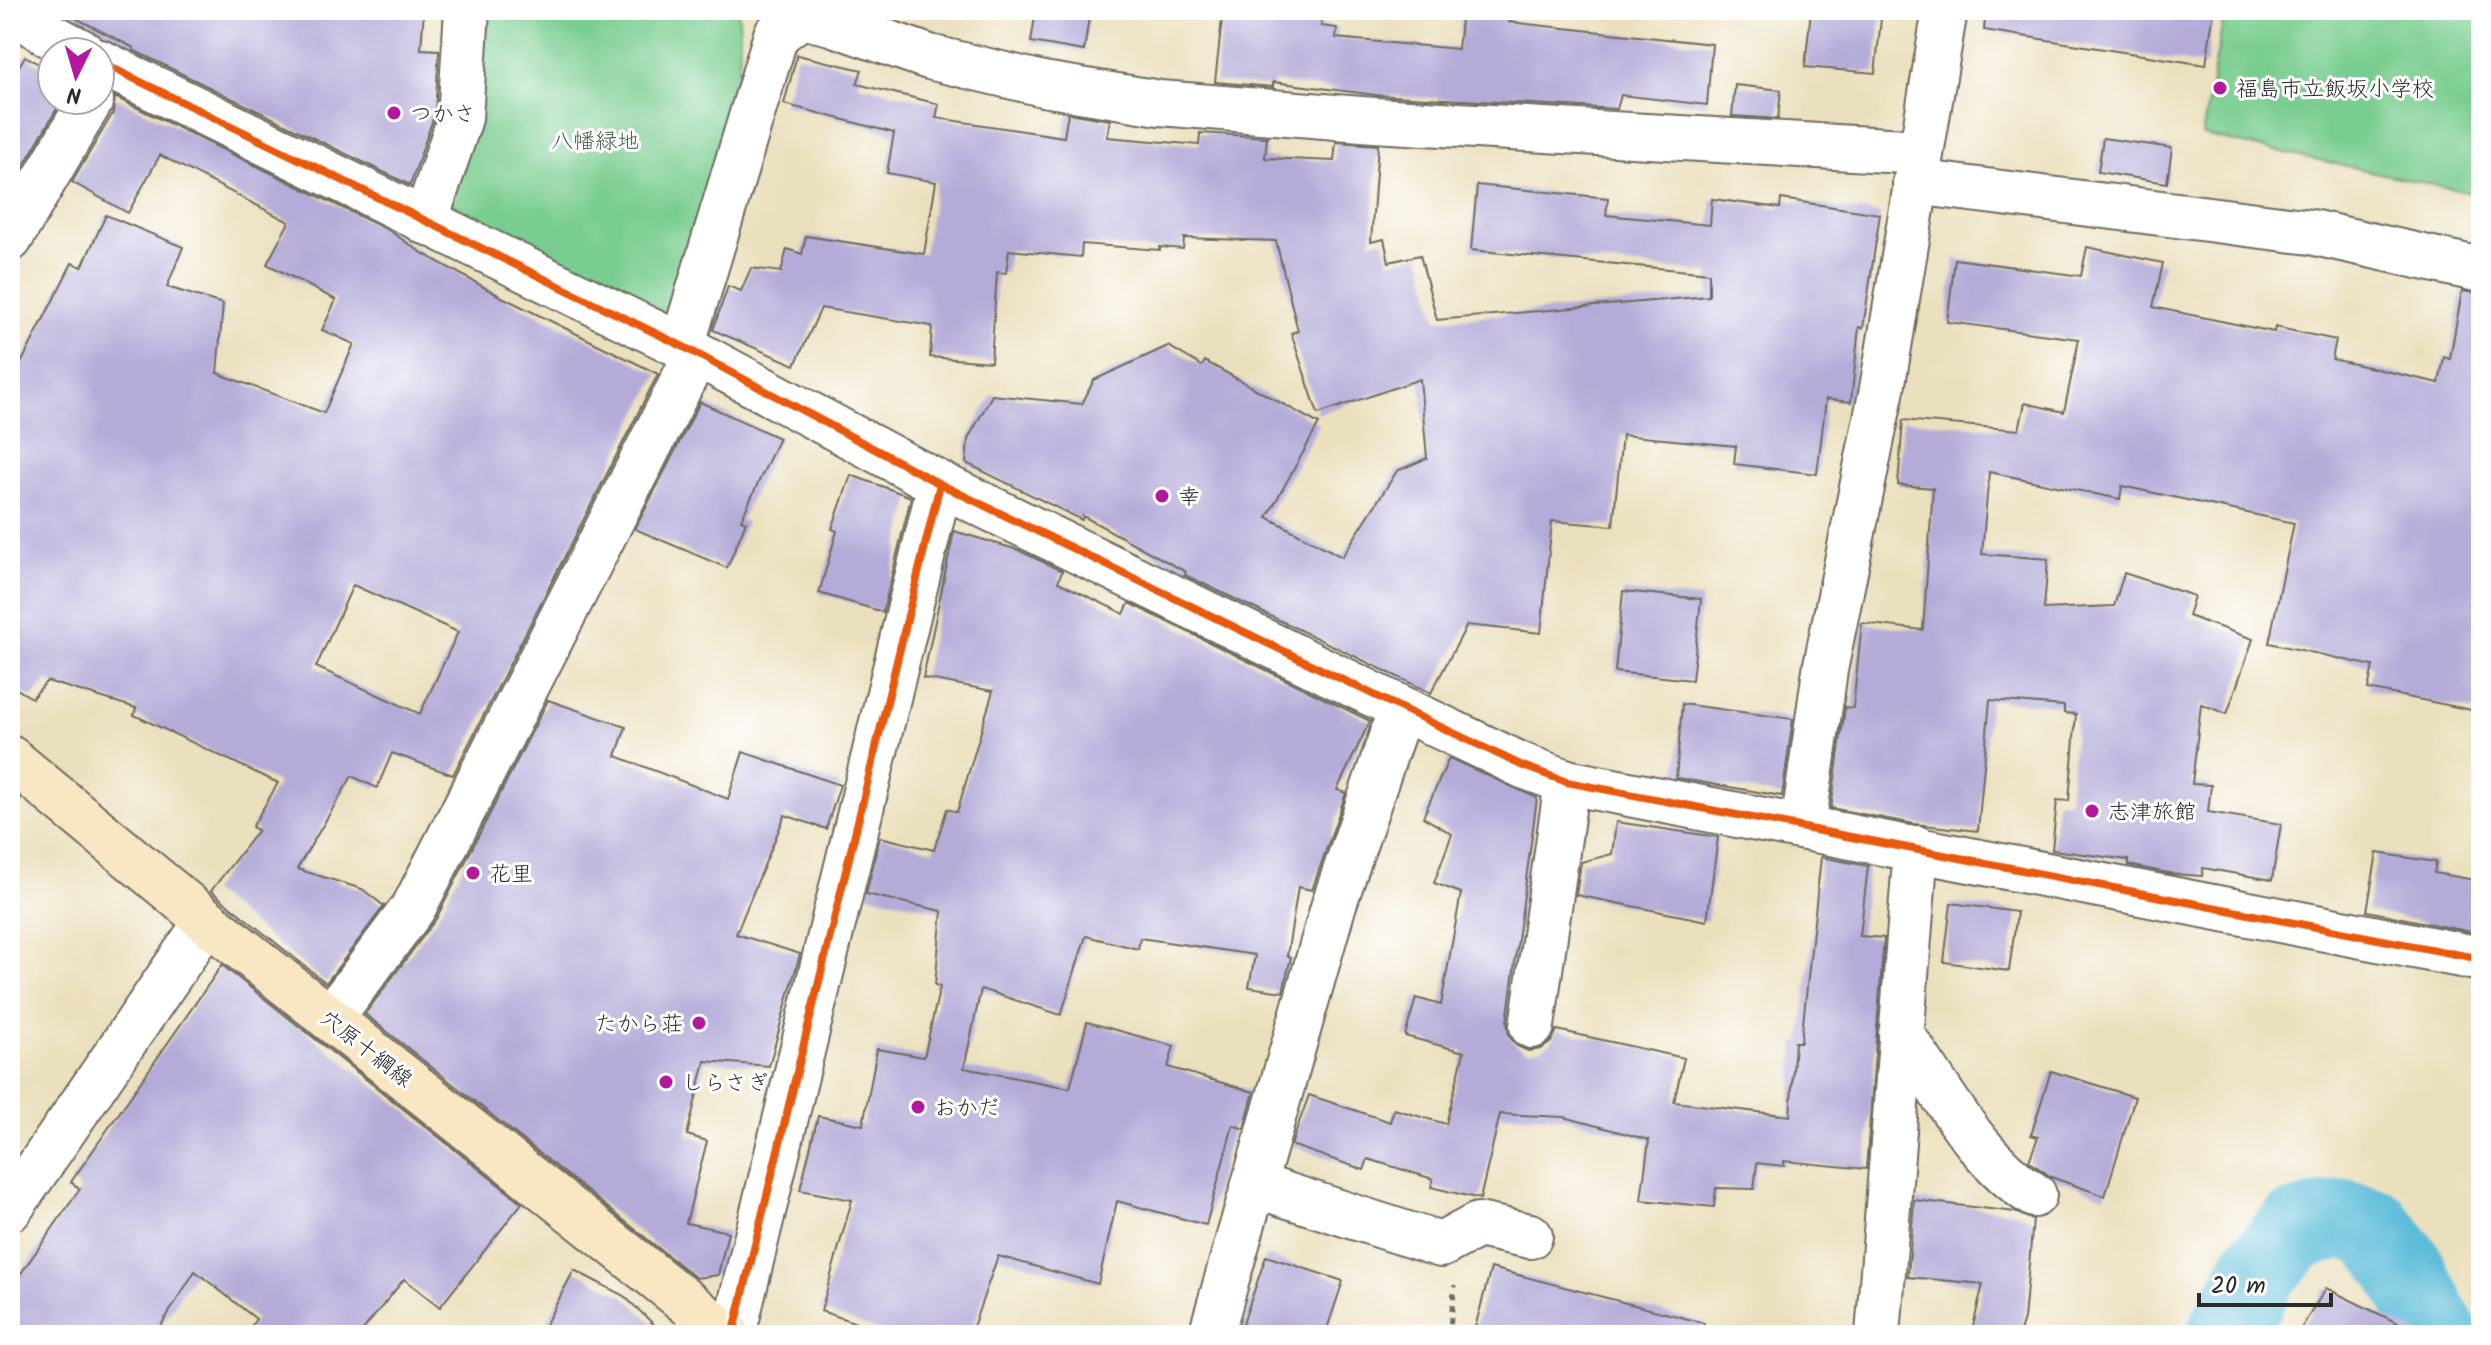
<svg xmlns="http://www.w3.org/2000/svg" width="2491" height="1345" viewBox="0 0 2491 1345" font-family="Kalam,'Klee One',sans-serif">
<rect width="100%" height="100%" fill="#fff"/>
<filter id="ink" filterUnits="userSpaceOnUse"><feTurbulence type="fractalNoise" baseFrequency=".0125" numOctaves="2"/><feDisplacementMap in="SourceGraphic" scale="16" xChannelSelector="R" yChannelSelector="G"/><feConvolveMatrix kernelMatrix="1 2 1 2 8 2 1 2 1" color-interpolation-filters="sRGB"/></filter>
<filter id="wash" filterUnits="userSpaceOnUse"><feTurbulence type="fractalNoise" baseFrequency=".006" numOctaves="4" result="noise"/><feDisplacementMap in="SourceGraphic" scale="32" xChannelSelector="R" yChannelSelector="G"/><feGaussianBlur stdDeviation="1.8" result="paint"/><feColorMatrix in="noise" values="0 0 0 0 0 0 0 0 0 0 0 0 0 0 0 0 0 1.4 0 .05"/><feComposite in="paint" operator="in"/></filter>
<g filter="url(#wash)">
<rect width="100%" height="100%" fill="#ebe0be"/>
<g fill="#7acd90" stroke="#527c5e" stroke-width="2">
<path d="M475,10H738C751,102 700,229 673,318L439,212Z"/>
<polygon points="2225,10 2481,10 2481,195 2202,135"/>
</g>
<g fill="none" stroke-linecap="round" stroke-linejoin="round">
<polyline stroke="#5abbd8" stroke-width="80" points="2226,1335 2259,1271 2296,1230 2343,1219 2373,1227 2404,1266 2439,1335"/>
</g>
<g id="blocks">
<g fill="#b4abd8" fill-rule="evenodd">
<polygon points="60,10 424,10 421,49 439,50 435,113 410,185 133,50 134,48"/>
<polygon points="1036,10 1090,10 1084,51 1031,42"/>
<polygon points="1223,10 1323,10 1321,26 1337,28 1336,38 1458,49 1462,10 1511,10 1509,22 1712,44 1707,105 1621,95 1617,109 1376,95 1273,82 1273,87 1215,82"/>
<polygon points="1811,10 1882,10 1875,73 1805,67"/>
<polygon points="1986,10 2214,10 2206,65 1984,30"/>
<polygon points="797,55 862,70 857,84 939,104 936,118 1064,137 1068,113 1110,120 1107,137 1199,145 1200,133 1267,137 1265,158 1334,161 1336,142 1378,145 1371,242 1384,239 1389,262 1420,255 1437,320 1709,296 1709,273 1471,250 1477,185 1608,198 1606,215 1710,225 1712,199 1780,208 1781,199 1880,214 1863,328 1859,327 1851,402 1826,399 1817,474 1734,464 1736,446 1622,435 1613,526 1552,521 1541,633 1467,625 1431,693 1185,575 1186,572 1083,516 1082,520 966,463 968,439 992,395 1082,404 1094,380 1168,346 1202,366 1205,361 1319,424 1267,517 1342,557 1397,471 1427,458 1420,379 1318,414 1291,333 1298,331 1276,241 1184,238 1183,249 1160,247 1160,250 1082,244 1081,257 1009,250 1006,273 997,272 991,362 930,357 932,326 821,308 795,365 713,330 728,286 741,291 751,268 781,272 787,249 802,254 806,236 924,254 936,182 887,173 894,133 784,104"/>
<polygon points="25,56 52,72 52,100 62,100 10,189 10,81"/>
<polygon points="1735,85 1781,90 1778,119 1732,116"/>
<path d="M115,97L390,231L422,253L500,296L658,374L453,775L392,753L377,788L352,776L297,869L362,889L384,906L326,983L211,891L258,830L252,827L278,783L134,715L136,708L47,681L32,698L10,685V385L72,263L82,267L106,215L183,247L167,287L223,304L217,373L324,413L354,344L322,330L336,300L267,264L289,222L160,155L128,213L72,182L113,113ZM353,585L458,632L420,714L316,667Z"/>
<polygon points="2103,138 2172,148 2167,183 2098,172"/>
<polygon points="2087,247 2163,263 2153,307 2274,332 2275,327 2336,340 2332,359 2439,383 2444,357 2450,359 2462,291 2481,294 2481,712 2368,689 2373,666 2269,643 2294,523 2122,486 2120,499 1989,472 1982,554 2048,559 2044,609 2114,606 2124,573 2194,596 2188,616 2253,639 2227,714 2201,704 2192,784 2211,785 2208,812 2281,824 2272,880 2203,868 2202,876 2173,874 2128,865 2128,860 2052,850 2057,800 2069,801 2076,714 2064,713 2064,706 1990,700 1978,831 1914,824 1831,808 1845,707 1853,708 1862,623 1923,630 1933,488 1898,485 1903,420 2019,430 2025,403 2064,412 2079,339 1947,322 1955,259 2081,276"/>
<polygon points="700,402 779,438 741,520 746,522 727,568 635,529"/>
<polygon points="851,475 911,497 883,612 819,593 837,531 832,529"/>
<polygon points="954,531 1018,550 1062,571 1058,582 1124,614 1129,603 1370,721 1337,790 1346,793 1312,890 1298,887 1287,956 1291,957 1283,992 1249,987 1255,955 1140,938 1138,949 1086,936 1061,1015 981,989 964,1068 1070,1088 1087,1022 1174,1046 1168,1067 1254,1092 1244,1129 1233,1125 1206,1225 1117,1201 1098,1284 998,1256 970,1335 892,1335 821,1311 852,1200 800,1190 818,1116 863,1125 877,1049 924,1057 940,986 935,985 942,911 866,894 880,837 934,850 947,809 957,812 993,691 923,678"/>
<polygon points="1623,591 1701,599 1692,680 1615,672"/>
<polygon points="548,700 626,727 616,756 728,799 743,752 840,785 826,829 785,815 736,934 800,954 769,1066 705,1061 687,1135 707,1141 686,1223 728,1232 718,1275 696,1278 365,1014 436,919"/>
<polygon points="1682,704 1793,719 1782,796 1676,778"/>
<polygon points="1449,758 1537,798 1507,1022 1509,1036 1517,1046 1528,1051 1541,1049 1551,1042 1557,1030 1684,1058 1674,1102 1790,1116 1795,1042 1801,1042 1821,857 1868,866 1860,936 1884,938 1866,1169 1784,1161 1784,1166 1757,1163 1754,1189 1716,1188 1714,1207 1641,1200 1649,1140 1564,1117 1500,1114 1480,1199 1431,1187 1433,1179 1368,1159 1364,1170 1291,1145 1309,1095 1390,1122 1394,1109 1446,1124 1464,1052 1405,1036 1416,998 1441,1005 1461,893 1434,883 1452,834 1423,817"/>
<polygon points="1616,822 1718,837 1707,921 1576,895 1581,862 1612,854"/>
<polygon points="2377,853 2436,862 2434,873 2481,881 2481,934 2367,911"/>
<polygon points="1951,903 2017,912 2009,971 1944,962"/>
<polygon points="222,965 522,1203 440,1307 404,1279 359,1335 245,1335 256,1319 195,1271 155,1335 10,1335 10,1289 80,1189 71,1182"/>
<polygon points="2051,1071 2135,1097 2105,1196 2051,1177 2029,1161 2038,1137 2031,1135"/>
<polygon points="1914,1200 2015,1212 2033,1220 2024,1319 2019,1335 1971,1335 1983,1284 1908,1277"/>
<polygon points="1266,1256 1343,1281 1325,1335 1239,1335"/>
<polygon points="1491,1268 1704,1323 1703,1335 1473,1335"/>
<polygon points="574,1270 624,1296 665,1335 540,1335"/>
<polygon points="2326,1288 2422,1335 2297,1335"/>
</g>
</g>
</g>
<g filter="url(#ink)">
<use href="#blocks" fill-opacity="0" stroke="#6e6a5e" stroke-width="2"/>
<g fill="none" stroke-linecap="round" stroke-linejoin="round">
<g stroke="#6e6a5e" stroke-width="48">
<g id="minor">
<polyline points="1915,182 2311,232 2481,270"/>
<polyline points="425,222 460,118 467,10"/>
<polyline points="10,239 91,100"/>
<polyline points="682,346 776,35 801,16 831,23 929,57 1043,84 1160,103 1374,120 1921,152"/>
<polyline points="940,484 1401,708 1523,766 1567,782 2481,959"/>
<polyline points="1803,827 1825,670 1882,389 1945,10"/>
<polyline points="330,1019 414,907 696,355"/>
<polyline points="1532,1026 1567,782"/>
<path d="M1901,1034C1942,1089 1974,1157 2034,1195"/>
<polyline points="1255,1185 1441,1245 1478,1225 1530,1236"/>
<polyline points="10,1209 207,921"/>
<polyline points="1211,1335 1334,904 1401,708"/>
<polyline points="1878,1335 1916,848"/>
</g>
</g>
<g stroke="#6e6a5e" stroke-width="48">
<g id="tertiary">
<polyline points="14,10 46,33 82,52"/>
<polyline points="100,62 682,346 940,484 733,1335"/>
</g>
</g>
<g stroke="#6e6a5e" stroke-width="48">
<polyline id="secondary" points="10,758 207,921 728,1335"/>
</g>
<polyline stroke="#6e6a5e" stroke-width="5" stroke-dasharray="6 6" stroke-linecap="butt" points="1449,1335 1455,1285"/>
<use href="#minor" stroke="#fff" stroke-width="44"/>
<use href="#tertiary" stroke="#fff" stroke-width="44"/>
<use href="#secondary" stroke="#f9e7c3" stroke-width="44"/>
<g stroke="#fff" stroke-width="13">
<g id="cycleway">
<polyline points="100,62 682,346 940,484 733,1335"/>
<polyline points="940,484 1401,708 1523,766 1567,782 2481,959"/>
</g>
</g>
<use href="#cycleway" stroke="#e8590c" stroke-width="8"/>
</g>
</g>
<g fill="#b5179e" stroke="#fff" stroke-width="3">
<circle cx="2220" cy="88" r="8"/>
<circle cx="394" cy="113" r="8"/>
<circle cx="1162" cy="496" r="8"/>
<circle cx="2092" cy="811" r="8"/>
<circle cx="473" cy="873" r="8"/>
<circle cx="699" cy="1023" r="8"/>
<circle cx="666" cy="1082" r="8"/>
<circle cx="918" cy="1107" r="8"/>
</g>
<g text-anchor="middle" stroke-width="6" stroke-linejoin="round" paint-order="stroke">
<g font-size="22" fill="#2b2b2b" stroke="#fff" text-anchor="start">
<text x="2236" y="96">福島市立飯坂小学校</text>
<text x="410" y="121">つかさ</text>
<text x="1178" y="504">幸</text>
<text x="2108" y="819">志津旅館</text>
<text x="489" y="881">花里</text>
<text x="683" y="1031" text-anchor="end">たから荘</text>
<text x="682" y="1090">しらさぎ</text>
<text x="934" y="1115">おかだ</text>
</g>
<g font-size="22" fill="#47644e" stroke="#fff">
<text x="595" y="148">八幡緑地</text>
</g>
<g font-size="22" fill="#2b2b2b" stroke="#fff">
<text transform="translate(367 1048) rotate(38)" y="8">穴原十綱線</text>
</g>
</g>
<rect width="2491" height="1345" fill="none" stroke="#fff" stroke-width="40"/>
<g transform="translate(76 76) rotate(185)"><circle r="38" fill="#ffffff" stroke="#aaaaaa" stroke-width="2"/>
<path d="M0-6L14 30L0 20L-14 30Z" fill="#b5179e"/>
<text y="-12" font-size="22" font-weight="bold" text-anchor="middle" fill="#2b2b2b">N</text>
</g>
<path d="M2199 1293v12h132v-12" fill="none" stroke="#2b2b2b" stroke-width="4"/>
<text x="2211" y="1293" font-size="24" fill="#2b2b2b" stroke="#ffffff" stroke-width="6" paint-order="stroke">20 m</text>
</svg>
